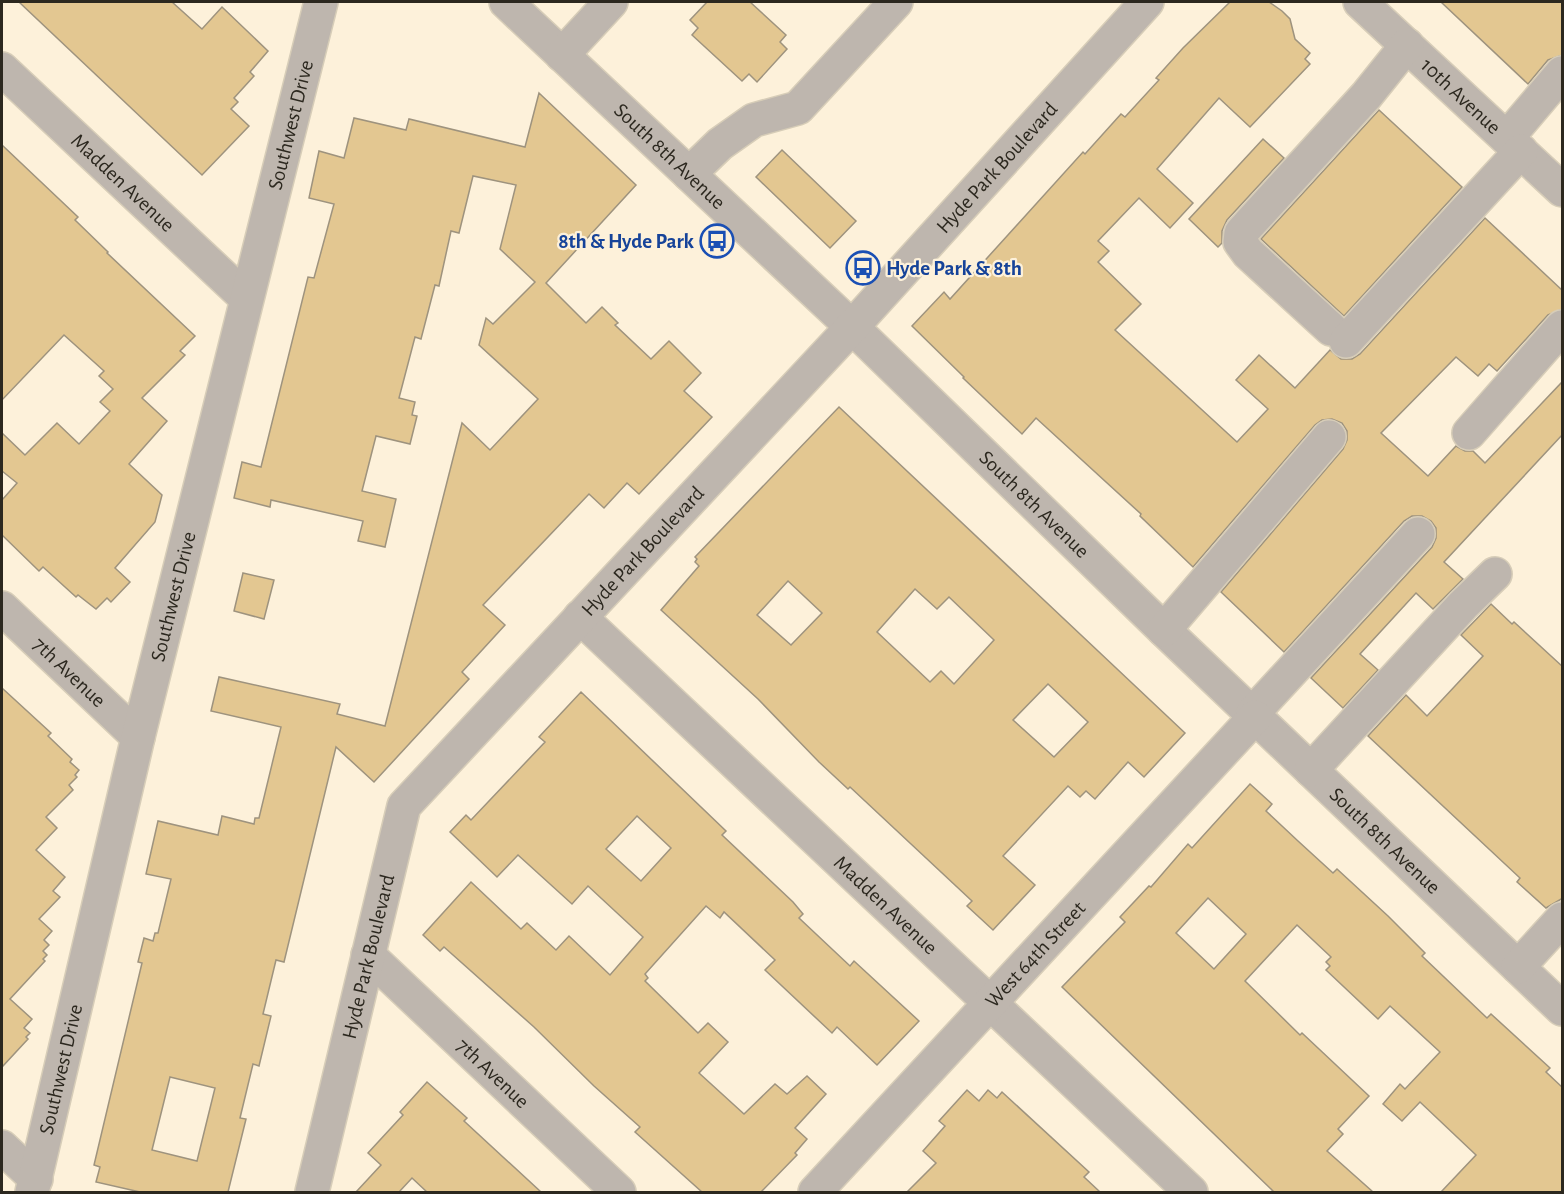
<svg xmlns="http://www.w3.org/2000/svg" width="1564" height="1194" viewBox="0 0 1564 1194" font-family="'Alegreya Sans',sans-serif">
<rect width="100%" height="100%" fill="#fdf1da"/>
<g fill="#e3c791" stroke="#9e937e" stroke-width="1.5" fill-rule="evenodd">
<polygon points="19,2 172,2 202,29 222,7 268,51 250,72 254,76 234,98 238,102 231,109 249,126 202,175"/>
<polygon points="707,2 750,2 786,35 780,42 787,49 757,82 749,74 742,81 692,35 698,28 690,20"/>
<polygon points="1230,2 1269,2 1282,11 1290,19 1295,39 1310,53 1305,59 1310,64 1250,127 1219,98 1157,169 1193,203 1170,228 1139,198 1098,241 1109,251 1098,262 1141,304 1115,330 1237,442 1268,409 1236,380 1259,355 1295,388 1330,350 1341,359 1352,359 1360,354 1485,218 1563,291 1563,309 1548,315 1497,371 1489,364 1478,376 1456,357 1381,433 1428,476 1456,446 1465,451 1473,451 1485,463 1563,381 1563,434 1444,562 1463,579 1433,609 1416,593 1360,654 1378,670 1343,708 1311,678 1432,547 1436,538 1436,528 1431,521 1422,516 1412,516 1404,521 1284,652 1221,592 1343,449 1347,440 1347,431 1342,423 1332,419 1322,420 1315,425 1193,567 1140,516 1141,514 1036,418 1022,434 963,378 964,377 912,326 944,292 950,299 1083,152 1085,154 1121,114 1125,117 1159,80 1156,78 1183,48"/>
<polygon points="1441,2 1563,2 1563,55 1548,60 1528,84"/>
<path d="M539,93L636,185L546,283L586,323L602,307L618,323L615,325L651,359L669,341L701,373L684,391L712,417L639,494L627,483L604,508L589,494L483,605L505,625L462,672L469,679L374,782L336,747L284,962L276,960L263,1014L271,1016L259,1066L253,1064L240,1118L246,1119L228,1192H140L96,1182L100,1167L94,1165L142,963L138,962L144,938L153,941L155,933H158L171,879L146,874L158,821L218,835L222,816L254,824L255,818H259L281,727L211,711L219,677L340,704L337,714L385,726L462,423L490,450L538,399L479,345L486,318L493,324L535,282L500,249L516,185L473,176L459,233L451,231L439,286L435,285L421,339L415,337L399,398L415,402L412,415L417,416L410,444L376,436L362,491L396,499L385,547L358,541L363,521L271,500L270,507L234,498L242,462L261,467L308,277L314,278L334,204L309,198L319,151L344,158L354,118L406,130L409,119L525,147ZM170,1077L215,1088L197,1161L152,1150Z"/>
<polygon points="1379,110 1462,187 1344,316 1261,239"/>
<polygon points="1263,139 1284,158 1227,220 1222,231 1222,243 1218,247 1189,219"/>
<polygon points="2,145 78,217 75,220 108,252 107,253 195,336 180,351 185,355 142,398 167,421 129,464 162,495 155,522 115,568 130,582 111,602 107,598 96,609 78,595 76,597 43,567 39,571 2,535 2,500 17,483 2,471 2,433 25,455 57,423 79,444 110,411 100,402 113,389 99,376 104,371 64,335 2,400"/>
<polygon points="782,150 856,221 830,248 756,177"/>
<path d="M839,407L1185,733L1144,777L1128,762L1095,799L1086,791L1080,797L1068,786L1003,856L1035,885L993,930L967,906L972,901L850,787L848,789L819,762L758,699L661,610L699,566L695,562L697,559L695,557ZM788,581L822,613L791,645L757,615ZM915,589L937,609L949,597L994,640L954,684L941,671L930,682L877,632ZM1048,684L1088,722L1054,757L1013,720Z"/>
<polygon points="243,573 274,580 264,619 234,611"/>
<polygon points="1491,604 1512,624 1514,622 1563,667 1563,898 1546,908 1517,882 1520,878 1368,736 1406,695 1427,716 1483,656 1461,635"/>
<polygon points="2,688 51,733 48,736 72,759 70,762 79,770 75,775 77,777 69,785 73,790 46,817 57,828 36,850 65,877 53,891 60,897 39,919 52,931 44,940 49,945 43,951 47,955 43,959 45,961 10,999 32,1019 24,1028 30,1033 26,1037 28,1039 2,1067"/>
<path d="M581,692L726,831L722,835L793,902L803,914L799,918L850,966L854,961L919,1021L877,1065L837,1027L832,1033L765,970L775,960L724,912L720,918L706,906L645,974L648,978L645,981L698,1033L708,1023L728,1042L699,1073L744,1114L775,1084L787,1094L807,1076L826,1094L795,1128L807,1139L795,1153L797,1155L761,1192H702L635,1132L640,1127L594,1086L534,1027L444,947L440,951L423,935L471,882L521,929L527,923L556,950L569,936L610,975L643,937L588,886L572,904L518,855L497,877L450,832L466,815L471,820L545,742L539,737ZM637,816L671,848L641,881L606,849Z"/>
<path d="M1250,784L1272,804L1266,811L1298,841L1333,873L1337,869L1388,916L1425,953L1422,956L1487,1018L1491,1014L1550,1068L1546,1072L1563,1088V1192H1441L1476,1155L1420,1102L1402,1121L1383,1104L1400,1084L1405,1089L1440,1052L1390,1006L1378,1019L1326,970L1330,966L1326,962L1331,957L1297,925L1245,981L1300,1035L1302,1033L1369,1096L1338,1129L1343,1134L1327,1151L1373,1192H1274L1062,987L1125,922L1120,917L1149,886L1151,887L1188,844L1192,848ZM1208,898L1246,934L1214,969L1176,933Z"/>
<polygon points="427,1082 467,1118 464,1121 541,1192 427,1192 412,1178 399,1192 356,1192 381,1165 368,1153 403,1115 400,1112"/>
<polygon points="967,1090 979,1101 988,1090 997,1098 1002,1092 1089,1172 1084,1177 1100,1192 907,1192 936,1163 923,1151 945,1126 939,1121"/>
</g>
<g fill="none" stroke-linecap="round" stroke-linejoin="round">
<g stroke="#d7cdb8" stroke-width="36">
<g id="minor">
<path id="s1" d="M506,2L852,327L1164,630L1562,1009"/>
<path id="s2" d="M1360,2L1562,190"/>
<polyline points="562,55 611,2"/>
<path id="s3" d="M2,69L246,298"/>
<polyline points="1507,138 1562,73"/>
<polyline points="689,174 720,144 754,120 798,108 896,2"/>
<polyline points="1331,329 1248,253 1240,242 1241,233 1366,96 1407,45"/>
<polyline points="1346,341 1521,151"/>
<polyline points="1469,433 1562,327"/>
<path id="s4" d="M2,608L138,737"/>
<path id="s5" d="M580,617L1191,1192"/>
<polyline points="1164,630 1329,437"/>
<polyline points="1252,714 1418,534"/>
<polyline points="1311,770 1463,605 1495,574"/>
<path id="s6" d="M368,955L619,1192"/>
<polyline points="1518,967 1562,919"/>
<polyline points="2,1147 36,1179"/>
<path id="s7" d="M32,1192L138,737L321,2"/>
<path id="s8" d="M312,1192L404,806L852,327L1147,2"/>
<path id="s9" d="M815,1192L1255,717"/>
</g>
</g>
<use href="#minor" stroke="#beb6ae" stroke-width="33"/>
</g>
<defs>
<g id="bus-ring" transform="scale(1.725)"><circle r="9.5" fill="#fdf1da" stroke="#1a4fb4" stroke-width="1.5"/><path d="M-5-6H5V4H4V6H2V4H-2V6H-4V4H-5ZM-3.5-4V0h7V-4ZM-3.5 1.2v1.5H-2V1.2ZM2 1.2v1.5H3.5V1.2Z" fill="#1a4fb4"/></g>
</defs>
<g fill-rule="evenodd">
<use href="#bus-ring" x="717" y="241"/>
<use href="#bus-ring" x="863" y="268"/>
</g>
<g text-anchor="middle" stroke-width="4.5" stroke-linejoin="round" paint-order="stroke">
<g font-size="21" fill="#2c281f" stroke="#fdf1da">
<text dy="7" stroke="none"><textPath href="#s2" startOffset="138">10th Avenue</textPath></text>
<text dy="7" stroke="none"><textPath href="#s7" startOffset="1098">Southwest Drive</textPath></text>
<text dy="7" stroke="none"><textPath href="#s1" startOffset="225">South 8th Avenue</textPath></text>
<text dy="7" stroke="none"><textPath href="#s8" startOffset="1268">Hyde Park Boulevard</textPath></text>
<text dy="7" stroke="none"><textPath href="#s3" startOffset="166">Madden Avenue</textPath></text>
<text dy="7" stroke="none"><textPath href="#s1" startOffset="729">South 8th Avenue</textPath></text>
<text dy="7" stroke="none"><textPath href="#s8" startOffset="746">Hyde Park Boulevard</textPath></text>
<text dy="7" stroke="none"><textPath href="#s7" startOffset="612">Southwest Drive</textPath></text>
<text dy="7" stroke="none"><textPath href="#s4" startOffset="93">7th Avenue</textPath></text>
<text dy="7" stroke="none"><textPath href="#s1" startOffset="1215">South 8th Avenue</textPath></text>
<text dy="7" stroke="none"><textPath href="#s5" startOffset="420">Madden Avenue</textPath></text>
<text dy="7" stroke="none"><textPath href="#s9" startOffset="324">West 64th Street</textPath></text>
<text dy="7" stroke="none"><textPath href="#s8" startOffset="242">Hyde Park Boulevard</textPath></text>
<text dy="7" stroke="none"><textPath href="#s7" startOffset="126">Southwest Drive</textPath></text>
<text dy="7" stroke="none"><textPath href="#s6" startOffset="172">7th Avenue</textPath></text>
</g>
<g font-size="21" font-weight="bold" fill="#164399" stroke="#fdf1da" text-anchor="end">
<text x="694" y="248">8th &amp; Hyde Park</text>
<text x="886" y="275" text-anchor="start">Hyde Park &amp; 8th</text>
</g>
</g>
<rect width="1564" height="1194" fill="none" stroke="#2c281f" stroke-width="6"/>
</svg>
